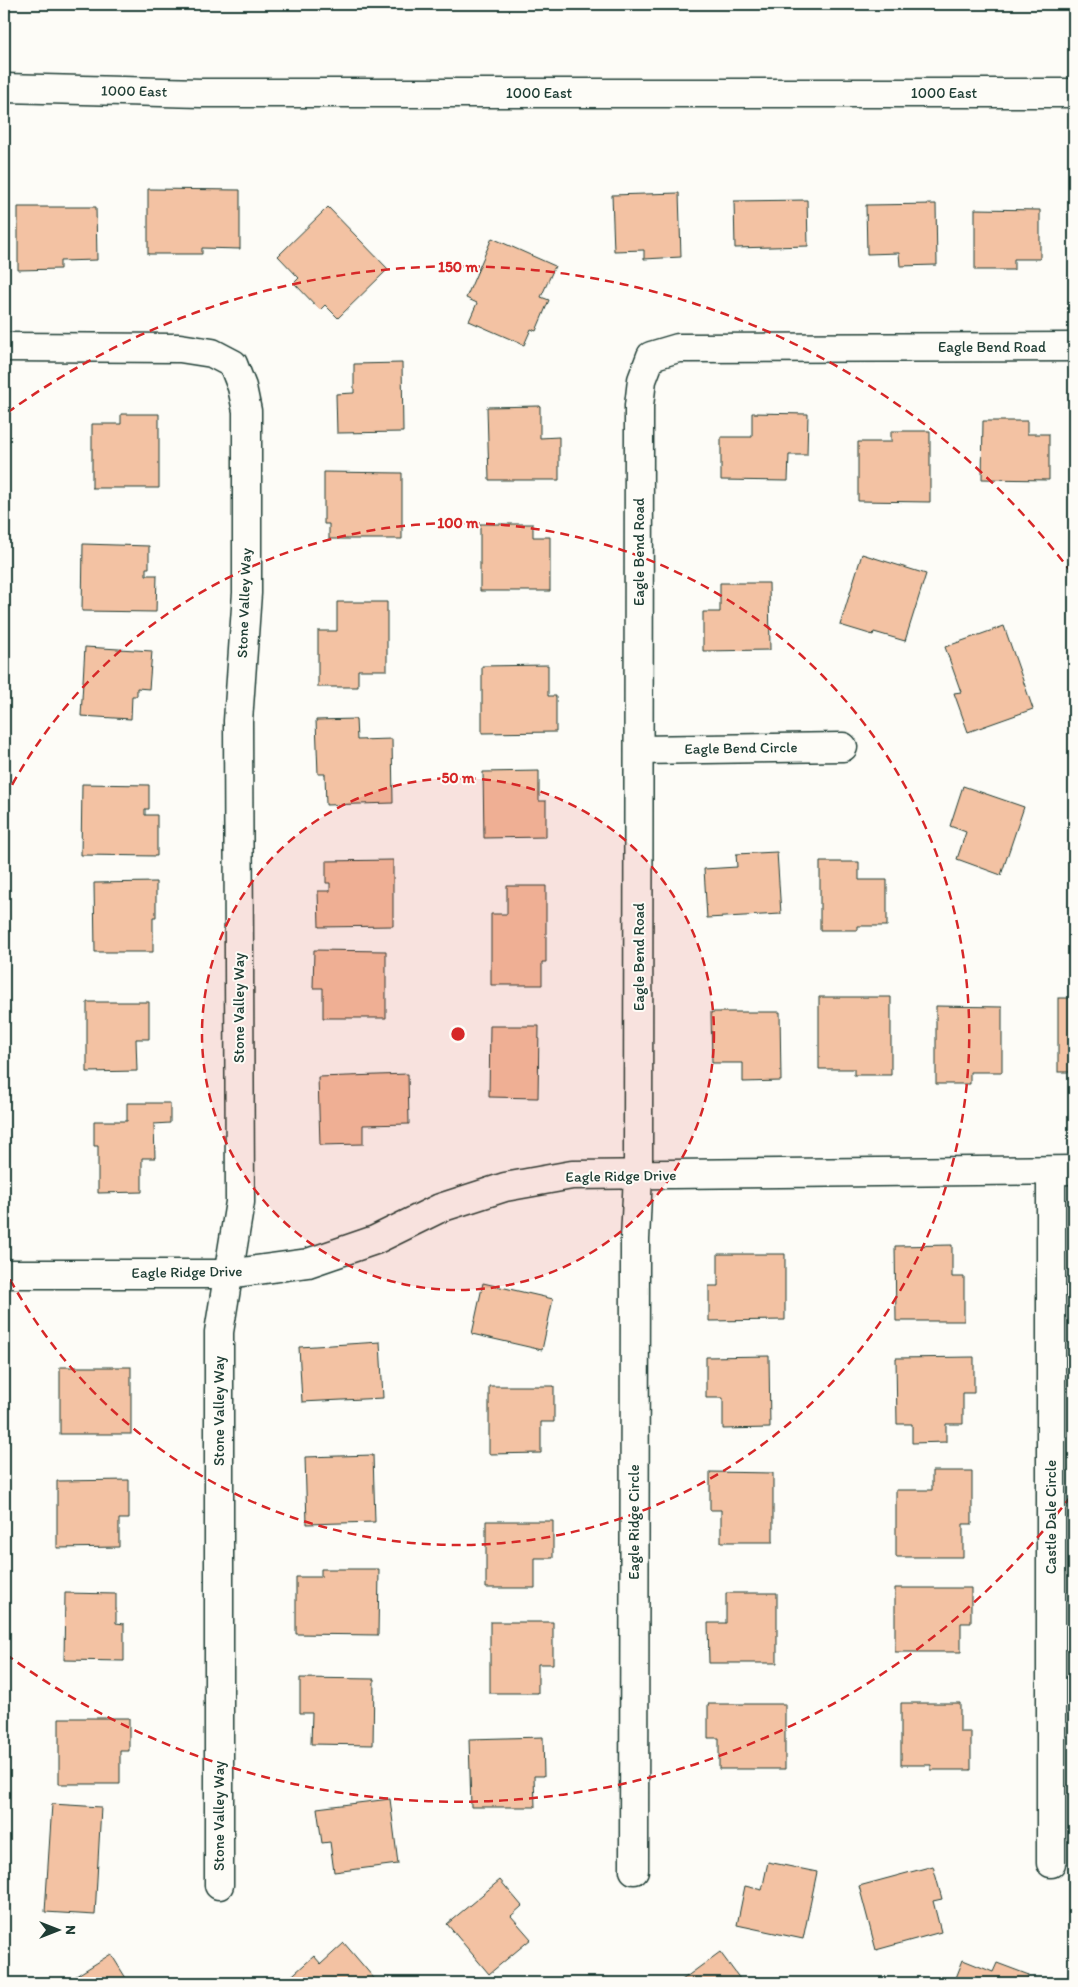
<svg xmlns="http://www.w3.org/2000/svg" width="1078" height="1987" viewBox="0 0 1078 1987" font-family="Itim,sans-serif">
<rect width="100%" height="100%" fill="#fdfcf7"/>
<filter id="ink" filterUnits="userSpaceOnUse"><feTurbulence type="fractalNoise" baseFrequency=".02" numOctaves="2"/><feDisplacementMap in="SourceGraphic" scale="10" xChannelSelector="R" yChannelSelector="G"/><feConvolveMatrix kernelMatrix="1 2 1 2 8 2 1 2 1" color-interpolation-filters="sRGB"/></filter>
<g filter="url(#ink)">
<g fill="#f3c2a3" stroke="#1f3d34">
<polygon points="148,189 240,190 240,249 202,248 202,254 148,254"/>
<polygon points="679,193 681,257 644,259 644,250 614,251 612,195"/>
<polygon points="807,200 808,246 735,248 734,201"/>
<polygon points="936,204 937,265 900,266 899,253 867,254 866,205"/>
<polygon points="18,207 96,207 97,260 60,261 60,269 18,270"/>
<polygon points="328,207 388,269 338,318 325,305 320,310 294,283 299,278 278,256"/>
<polygon points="975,209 1040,210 1040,259 1014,259 1014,270 975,270"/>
<polygon points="492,238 555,266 541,297 549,300 536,331 531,329 524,345 469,321 477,303 466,298"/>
<polygon points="402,363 403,432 337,433 336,394 354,393 354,364"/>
<polygon points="540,406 540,438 559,437 559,480 489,480 487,407"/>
<polygon points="752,413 808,414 807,455 789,455 788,481 721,480 721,437 752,437"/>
<polygon points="121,414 159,414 159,488 92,488 92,424 121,424"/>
<polygon points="983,421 1027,421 1027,434 1049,434 1049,480 982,479"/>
<polygon points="891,431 930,431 930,502 858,501 858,442 891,442"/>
<polygon points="324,472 402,473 402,539 329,539 329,524 324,524"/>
<polygon points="480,524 533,524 533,537 550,537 550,591 480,591"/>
<polygon points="83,544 149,546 149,568 146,568 146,575 157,575 156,612 82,611"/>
<polygon points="862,554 926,574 905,641 874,632 873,635 840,625"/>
<polygon points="720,583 769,583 770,650 703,651 703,612 720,612"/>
<polygon points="337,602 387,602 387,670 358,670 358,687 318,687 318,631 337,631"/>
<polygon points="1004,626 1033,709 968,732 954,693 961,692 945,647"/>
<polygon points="85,647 152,651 149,689 137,688 137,696 132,696 131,719 81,716"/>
<polygon points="548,665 548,696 556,696 556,732 482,733 482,666"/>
<polygon points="356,719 357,740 392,739 393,803 326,805 325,774 318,774 316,720"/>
<polygon points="539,771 539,801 546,801 546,837 484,838 483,772"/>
<polygon points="82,784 149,785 149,809 145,809 145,815 157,815 157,856 81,855"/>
<polygon points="963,786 1024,807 1001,875 957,859 966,832 950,826"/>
<polygon points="777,852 781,914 707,918 704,869 737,867 736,854"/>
<polygon points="393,860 393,926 319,927 318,891 330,891 330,883 326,883 326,861"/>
<polygon points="820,862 859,862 859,880 887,880 887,926 858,926 858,930 820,930"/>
<polygon points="156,882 156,917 153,917 153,952 95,952 94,883"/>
<polygon points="507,886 546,886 546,962 542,962 542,985 491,985 491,914 507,914"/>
<polygon points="314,950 386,951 386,1018 323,1018 323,988 313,988"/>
<polygon points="819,997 891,997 891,1075 854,1075 854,1069 819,1069"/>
<rect x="1058" y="998" width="16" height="74"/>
<polygon points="87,1002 149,1002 149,1039 136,1039 137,1071 87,1072"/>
<polygon points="936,1006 1002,1007 1002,1072 970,1072 970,1084 936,1084"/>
<polygon points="711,1012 780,1012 781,1081 743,1082 743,1063 712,1063"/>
<polygon points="490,1026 539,1026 538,1098 489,1097"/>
<polygon points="408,1074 409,1124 363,1125 363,1144 320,1145 318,1077"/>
<polygon points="127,1103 170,1103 170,1123 154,1124 155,1158 142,1158 142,1192 98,1193 98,1146 94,1146 94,1121 127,1121"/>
<polygon points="952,1245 952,1277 964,1277 964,1321 896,1321 895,1246"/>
<polygon points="718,1254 785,1254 785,1320 709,1321 709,1286 718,1286"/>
<polygon points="483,1283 553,1299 542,1350 472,1334"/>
<polygon points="380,1342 383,1398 302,1402 299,1347"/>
<polygon points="769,1356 770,1428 723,1429 723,1398 706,1398 706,1357"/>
<polygon points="974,1357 974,1393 963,1393 963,1424 946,1424 946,1442 912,1443 912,1424 897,1424 896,1358"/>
<rect x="60" y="1367" width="71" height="67"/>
<polygon points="489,1386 554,1386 554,1422 541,1422 541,1453 489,1454"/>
<polygon points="373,1455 375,1522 307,1524 305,1457"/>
<polygon points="932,1471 972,1471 972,1524 963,1524 963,1557 896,1557 896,1490 932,1490"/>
<polygon points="710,1472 773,1473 773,1542 721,1542 721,1510 710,1510"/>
<polygon points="129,1480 129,1519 119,1519 119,1547 57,1548 57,1481"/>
<polygon points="486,1521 553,1521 553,1558 535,1558 535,1588 486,1588"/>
<polygon points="321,1569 379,1569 378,1635 296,1634 296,1577 321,1577"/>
<polygon points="895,1588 971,1588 971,1623 961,1623 961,1652 895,1652"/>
<polygon points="65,1593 116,1594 116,1623 124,1624 124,1661 64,1660"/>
<polygon points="726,1593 777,1593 777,1663 709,1663 708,1623 726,1623"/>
<polygon points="490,1622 553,1622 553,1664 538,1664 538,1693 490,1693"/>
<polygon points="300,1678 374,1679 373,1745 311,1744 312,1713 300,1713"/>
<polygon points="901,1703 960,1703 960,1732 971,1732 971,1770 931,1770 931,1765 901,1765"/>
<polygon points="708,1704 785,1704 785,1769 719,1769 719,1738 708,1738"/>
<polygon points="59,1718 129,1718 129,1751 120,1751 120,1784 59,1784"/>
<polygon points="543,1737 544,1776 534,1776 535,1807 471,1807 469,1739"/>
<polygon points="390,1799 398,1864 334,1872 330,1842 322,1843 317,1808"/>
<polygon points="52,1804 101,1807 95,1915 45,1912"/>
<polygon points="768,1862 817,1872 803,1939 737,1925 745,1886 762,1890"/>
<polygon points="933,1866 942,1899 933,1901 941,1932 876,1950 859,1886"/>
<polygon points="500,1880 522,1906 511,1916 531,1939 489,1974 447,1924"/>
<polygon points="344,1943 378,1983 288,1983 286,1981 314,1956 321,1964"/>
<polygon points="720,1952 743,1983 678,1983"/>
<polygon points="111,1954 129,1983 65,1983"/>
<polygon points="963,1960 993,1972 997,1963 1029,1975 1025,1983 954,1983"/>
<polygon points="1074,1976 1074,1983 1064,1983 1063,1978"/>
</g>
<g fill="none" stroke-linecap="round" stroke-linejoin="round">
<g stroke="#1f3d34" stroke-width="31">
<g id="street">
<polyline points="4,347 180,348 212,353 233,364 242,387 247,411 247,593 238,721 240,1202 219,1332 219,1885"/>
<polyline points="639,750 843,747"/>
<polyline points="1051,1172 1051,1863"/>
<polyline points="4,1274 228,1274 308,1263 375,1240 440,1208 505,1187 572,1175 1074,1170"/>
<polyline points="634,1870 635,1240 638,1174 639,406 642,380 651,356 678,348 1074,347"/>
</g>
</g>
<g stroke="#1f3d34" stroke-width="31">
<polyline id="secondary" points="4,88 201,93 1074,93"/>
</g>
<use href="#street" stroke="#fdfcf7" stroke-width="28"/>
<use href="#secondary" stroke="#fdfcf7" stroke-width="28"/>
</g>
</g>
<circle cx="458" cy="1034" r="256" fill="#d62828" fill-opacity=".12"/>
<g fill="none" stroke="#d62828" stroke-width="2.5" stroke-dasharray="9 6">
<circle cx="458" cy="1034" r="256"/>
<path d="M5 798A511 511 0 1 1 5 1270"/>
<path d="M1071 1496A767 767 0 0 1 7 1655M7 413A767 767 0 0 1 1071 572"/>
</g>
<g text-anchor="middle" stroke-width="4" stroke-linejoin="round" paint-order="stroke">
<g font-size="15" fill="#1f3d34" stroke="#fdfcf7">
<text transform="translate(134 91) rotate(1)" y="5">1000 East</text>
<text x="539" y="98">1000 East</text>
<text x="944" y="98">1000 East</text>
<text x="992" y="352">Eagle Bend Road</text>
<text transform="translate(639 552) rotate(-90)" y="5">Eagle Bend Road</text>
<text transform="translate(244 603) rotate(-88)" y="5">Stone Valley Way</text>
<text transform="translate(741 748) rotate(-1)" y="5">Eagle Bend Circle</text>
<text transform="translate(639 957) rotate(-90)" y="5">Eagle Bend Road</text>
<text transform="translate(239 1008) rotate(-90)" y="5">Stone Valley Way</text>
<text transform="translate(621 1176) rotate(-1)" y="5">Eagle Ridge Drive</text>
<text transform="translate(187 1272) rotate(-1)" y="5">Eagle Ridge Drive</text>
<text transform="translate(219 1411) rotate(-90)" y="5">Stone Valley Way</text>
<text transform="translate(1051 1517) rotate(-90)" y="5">Castle Dale Circle</text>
<text transform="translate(634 1522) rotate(-90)" y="5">Eagle Ridge Circle</text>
<text transform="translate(219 1816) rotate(-90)" y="5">Stone Valley Way</text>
</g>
</g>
<circle cx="458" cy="1034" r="8" fill="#d62828" stroke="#fdfcf7" stroke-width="2.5"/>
<g font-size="15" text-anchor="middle" font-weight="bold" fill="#d62828" stroke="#fdfcf7" stroke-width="4" stroke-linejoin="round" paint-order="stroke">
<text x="458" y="272">150 m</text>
<text x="458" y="528">100 m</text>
<text x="458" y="783">50 m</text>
</g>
<rect width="1078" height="1987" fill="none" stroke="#fdfcf7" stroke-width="20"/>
<rect x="10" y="10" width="1058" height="1967" fill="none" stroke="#1f3d34" stroke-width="2" filter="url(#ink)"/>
<g transform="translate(58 1930) rotate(90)" stroke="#fdfcf7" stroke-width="4" paint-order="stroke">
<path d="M0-4L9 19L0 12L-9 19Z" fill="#1f3d34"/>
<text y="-8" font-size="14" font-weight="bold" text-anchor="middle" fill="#1f3d34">N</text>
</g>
</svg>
